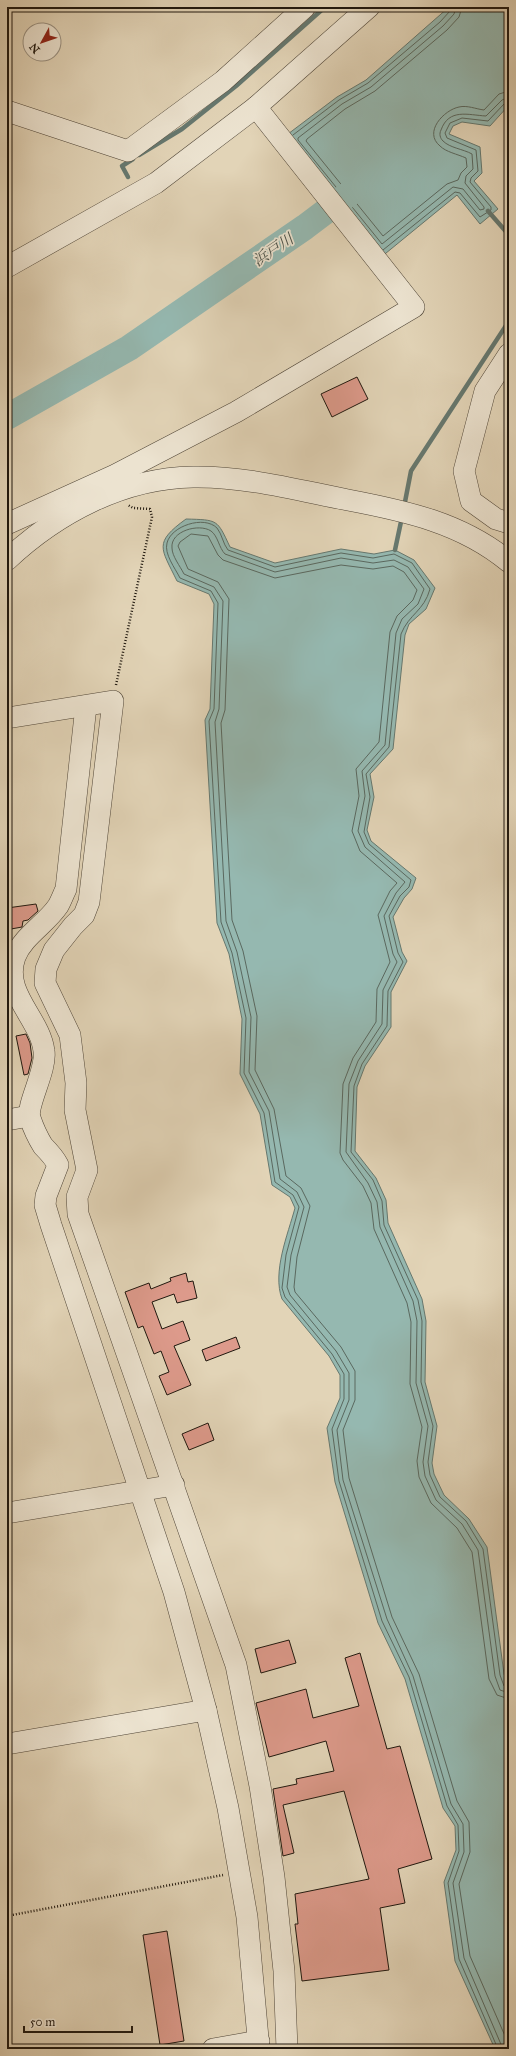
<svg xmlns="http://www.w3.org/2000/svg" width="516" height="2056" viewBox="0 0 516 2056" font-family="'IM FELL Great Primer','Noto Serif JP',serif">
<rect width="100%" height="100%" fill="#e2d4b7"/>
<filter id="stains"><feTurbulence type="fractalNoise" baseFrequency=".005" numOctaves="4"/><feColorMatrix values="0 0 0 0 .2 0 0 0 0 .09 0 0 0 0 .02 0 0 0 .5 -.17"/></filter>
<radialGradient id="worn" r=".72"><stop offset=".6" stop-color="#630" stop-opacity="0"/><stop offset="1" stop-color="#630" stop-opacity=".3"/></radialGradient>
<g fill="#95b8b0" stroke="#66786f">
<polygon points="449,7 509,7 509,105 490,126 462,122 453,126 449,134 480,147 482,173 474,181 498,209 480,224 457,195 380,258 284,137 337,97 366,80"/>
<path d="M186,519C218,520 217,519 230,547L275,563L341,549L374,554L395,550L414,560L435,588L426,609L409,624L405,635L393,749L370,774L374,797L367,830L371,841L416,878L412,889L404,898L393,917L402,952L407,961L391,992V1027L365,1066L357,1087L355,1151L376,1178L386,1200L388,1223L422,1299L426,1321L425,1382L437,1426L432,1463L434,1474L444,1495L469,1519L487,1547L504,1674L509,1689V2049H495L455,1961L444,1882L456,1850L455,1826L443,1808L405,1679L378,1623L335,1482L327,1428L340,1398V1375L329,1356L282,1299C272,1272 288,1234 295,1208L290,1197L272,1185L260,1114L240,1074L242,1019L229,954L217,923L205,720L210,709L214,604L209,594L177,581C161,548 153,543 186,519Z"/>
</g>
<g fill="none" stroke-linecap="round" stroke-linejoin="round">
<g stroke="#5a685f" stroke-width="1">
<path d="M456,7L454,14L443,26L371,87L342,104L298,138V140L382,244L453,187L463,189L480,210L484,209V207L465,183L466,176L473,169L472,154C463,149 450,148 443,141C440,138 439,134 441,130C449,108 468,115 486,116L502,100L509,97"/>
<path d="M462,7L459,17L447,30L375,91L345,109L307,139L306,141L383,236L447,184L458,180L461,173L467,167L466,158C457,154 446,152 440,146C423,132 444,110 459,107C467,105 476,109 484,110L499,94L509,91"/>
<polyline points="293,135 339,100 368,83 440,22 450,11 451,7"/>
<polyline points="383,250 455,192 460,193 480,217 491,210 491,207 470,182 471,178 478,171 476,150 447,138 445,133 450,123 462,118 488,121 504,104 509,102"/>
<polyline points="509,1699 497,1695 489,1679 472,1552 457,1528 431,1503 419,1477 417,1461 422,1427 410,1384 411,1322 407,1303 374,1229 371,1203 363,1186 343,1160 340,1153 343,1084 353,1058 376,1022 377,989 390,962 378,915 390,891 397,883 360,851 352,831 359,796 356,769 379,742 390,632 397,616 413,600 417,590 404,572 393,566 373,569 341,565 275,578 223,560 218,555 208,536 191,534 180,542 178,546 188,569 218,582 229,599 225,710 221,723 232,920 243,951 257,1016 255,1070 274,1109 286,1176 301,1188 310,1206 297,1257 294,1287 295,1292 341,1347 355,1371 355,1400 343,1430 349,1478 392,1617 419,1674 457,1801 469,1822 470,1852 459,1884 470,1956 509,2045"/>
<path d="M498,2049L459,1959L448,1883L459,1851L458,1825L447,1806L409,1677L382,1621L339,1481L332,1429L344,1399V1374L332,1354L285,1297L282,1288L286,1255L299,1207L293,1195L275,1182L264,1113L244,1073L246,1018L232,953L221,922L209,721L214,709L218,603L211,591L180,578C175,568 164,554 167,543C171,526 204,515 217,528C222,534 223,544 228,550L275,567L341,553L373,558L394,554L412,563L430,589C424,611 409,614 401,634L389,747L366,774L370,797L364,832L369,844L411,880L409,887L400,896L389,916L398,953L403,962L388,991L387,1026L362,1064L354,1086L351,1152L373,1180L382,1201L384,1225L418,1300L422,1321L421,1382L433,1426L428,1462L430,1475L440,1497L466,1521L483,1549L500,1675L504,1686L509,1688"/>
<path d="M503,2049L464,1958L453,1883L464,1852L463,1824L451,1804L413,1676L387,1619L343,1480L337,1430L349,1400V1373L336,1351L290,1295L287,1287L291,1255L304,1207L297,1192L280,1179L269,1111L249,1072L251,1017L237,952L226,921L215,722L219,709L223,601L214,587L184,574C180,566 172,556 172,548C170,531 199,523 211,531C218,536 219,548 225,554L275,572L341,558L373,563L394,560L408,567L424,589L418,604L402,619L396,633L385,745L362,771L365,796L358,831L365,847L405,882L396,893L384,916L393,954L397,962L383,990L382,1024L358,1061L349,1084L346,1152L368,1183L377,1202L380,1227L413,1301L417,1321L416,1383L428,1426L423,1462L425,1476L436,1500L462,1524L478,1550L495,1676L500,1690L509,1693"/>
</g>
<g stroke="#66786f" stroke-width="4.5">
<polyline points="139,155 182,129 236,86 325,7"/>
<polyline points="128,177 122,166 133,159"/>
<polyline points="488,211 509,235"/>
<polyline points="404,507 411,471 509,321"/>
<polyline points="395,550 402,517"/>
</g>
<polyline stroke="#95b8b0" stroke-width="26" points="7,417 129,348 305,227 354,190"/>
</g>
<g fill="#dd9a8b" stroke="#1f170e">
<polygon points="357,377 368,399 332,417 321,394"/>
<polygon points="36,904 38,911 28,920 23,921 22,927 11,929 7,908"/>
<polygon points="26,1034 30,1043 32,1058 28,1074 24,1075 16,1036"/>
<polygon points="186,1273 188,1282 193,1281 197,1298 177,1303 174,1294 152,1302 162,1329 183,1321 190,1340 174,1346 191,1385 167,1395 159,1376 169,1372 161,1351 154,1354 143,1326 138,1328 125,1292 149,1283 151,1289 171,1281 170,1278"/>
<polygon points="236,1337 240,1348 206,1361 202,1350"/>
<polygon points="208,1423 214,1440 189,1450 182,1434"/>
<polygon points="289,1640 296,1663 261,1673 255,1649"/>
<polygon points="360,1653 387,1749 400,1746 432,1859 398,1869 405,1903 380,1908 389,1970 302,1981 295,1924 298,1924 295,1894 369,1879 344,1791 283,1805 294,1853 283,1856 273,1789 297,1784 296,1779 334,1771 326,1741 269,1757 256,1703 306,1689 313,1718 359,1706 345,1658"/>
<polygon points="167,1931 184,2041 160,2045 143,1935"/>
</g>
<g fill="none" stroke-linecap="round" stroke-linejoin="round">
<g stroke="#504638" stroke-width="22">
<g id="minor">
<polyline points="7,111 128,151 223,81 305,7"/>
<polyline points="7,267 156,183 256,107 369,7"/>
<polyline points="509,354 485,391 464,471 471,501 496,519 509,523"/>
<polyline points="7,524 115,475 236,412 414,307 256,107"/>
<path d="M7,560C57,513 123,478 193,477C245,476 297,490 348,500C406,511 462,523 509,562"/>
<path d="M86,706L66,889C63,895 61,901 58,906C46,924 23,936 15,957C2,993 40,1018 44,1051C47,1070 26,1105 30,1118C33,1127 38,1138 43,1146C49,1152 54,1157 58,1165L46,1196L45,1205L51,1225L174,1592L206,1710L228,1808L247,1917L259,2049"/>
<polyline points="7,718 113,701 89,902 84,915 73,926 54,950 46,969 45,983 70,1035 76,1083 75,1110 87,1170 77,1197 78,1214 236,1665 260,1786 274,1877 284,1971 287,2049"/>
<polyline points="7,1120 29,1116"/>
<polyline points="7,1513 174,1485"/>
<polyline points="7,1744 206,1710"/>
<polyline points="213,2049 259,2041"/>
</g>
</g>
<g stroke="#1f170e" stroke-width="2.5" stroke-dasharray="1 2" stroke-linecap="butt">
<polyline points="116,685 152,517 150,509 133,508 128,505"/>
<polyline points="7,1916 223,1875"/>
</g>
<use href="#minor" stroke="#ece3d0" stroke-width="21"/>
</g>
<g text-anchor="middle" stroke-width="3.5" stroke-linejoin="round" paint-order="stroke">
<g font-size="15" font-style="italic" fill="#484f47" stroke="#ece3d0">
<text transform="translate(273 250) rotate(-34)" y="5">浜戸川</text>
</g>
</g>
<rect width="516" height="2056" fill="none" stroke="#e2d4b7" stroke-width="24"/>
<rect x="8" y="8" width="500" height="2040" fill="none" stroke="#1f170e" stroke-width="2"/>
<rect x="12" y="12" width="492" height="2032" fill="none" stroke="#1f170e"/>
<g transform="translate(42 42) rotate(230)"><circle r="19" fill="#ece3d0" stroke="#9a9182"/>
<path d="M0-3L7 15L0 10L-7 15Z" fill="#8f2418"/>
<text y="-6" font-size="11" font-weight="bold" text-anchor="middle" fill="#1f170e">N</text>
</g>
<path d="M24 2026v6h108v-6" fill="none" stroke="#1f170e" stroke-width="2"/>
<text x="30" y="2026" font-size="12" fill="#1f170e" stroke="#ece3d0" stroke-width="3" paint-order="stroke">50 m</text>
<rect width="100%" height="100%" filter="url(#stains)"/>
<rect width="100%" height="100%" fill="url(#worn)"/>
</svg>
